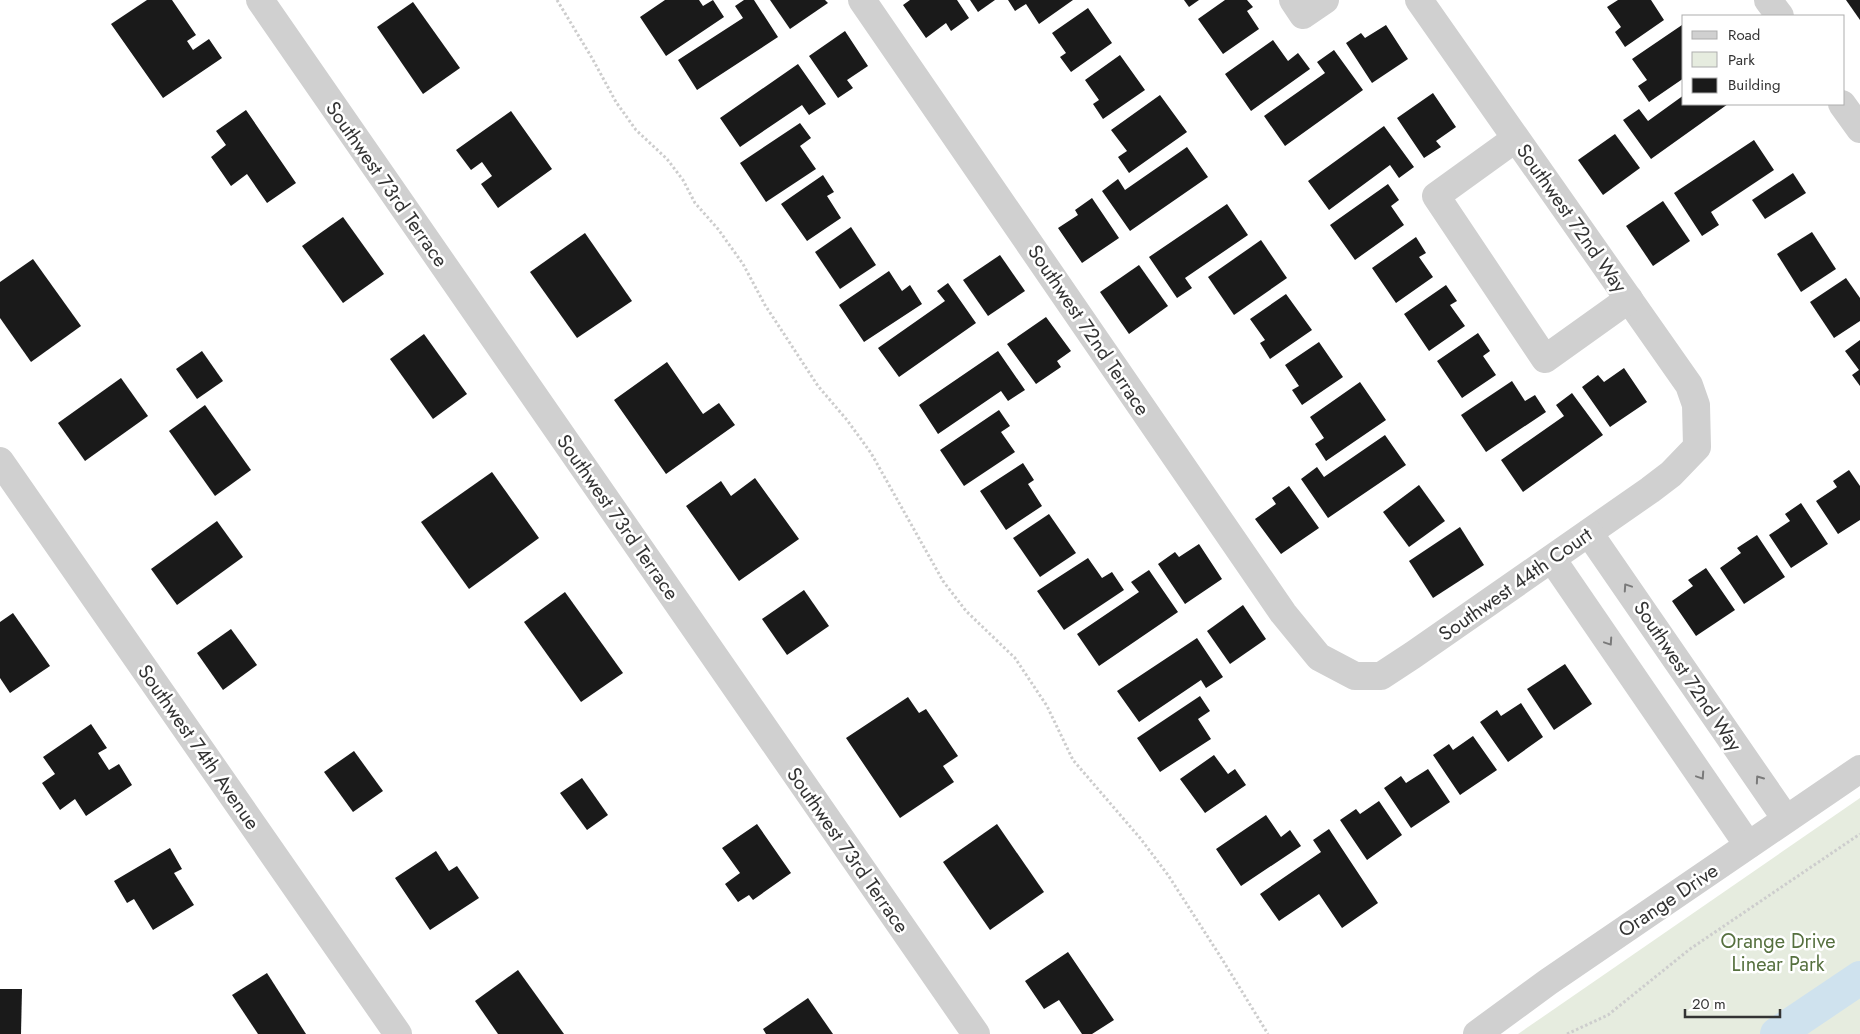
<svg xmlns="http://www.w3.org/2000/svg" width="1860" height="1034" viewBox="0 0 1860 1034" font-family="Jost,sans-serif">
<rect width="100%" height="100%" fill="#fff"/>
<polygon fill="#e6ecdf" points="1860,798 1860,1034 1518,1034"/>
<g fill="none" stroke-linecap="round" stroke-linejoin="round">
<polyline stroke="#cfe2ee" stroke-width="34" points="1777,1034 1860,978"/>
</g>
<g fill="#1a1a1a">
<polygon points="147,0 172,0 196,35 187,41 193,50 209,39 222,58 163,98 111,24"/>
<polygon points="665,0 699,0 703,6 713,0 724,17 666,56 640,17"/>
<polygon points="744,0 754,0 778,37 697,90 678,60 743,18 735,6"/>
<polygon points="770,0 825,0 828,3 790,29"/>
<polygon points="910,0 957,0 969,18 951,31 946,23 926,38 903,5"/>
<polygon points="970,0 995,0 978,12"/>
<polygon points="1008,0 1073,0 1039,24 1026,4 1015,11"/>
<polygon points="1184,0 1199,0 1189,7"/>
<polygon points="1225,0 1247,0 1253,7 1247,11 1259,29 1223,54 1198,19"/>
<polygon points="1618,0 1651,0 1664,20 1625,47 1615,32 1621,27 1607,7"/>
<polygon points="1846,0 1860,0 1860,20"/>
<polygon points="413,2 460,68 423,94 377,27"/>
<polygon points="1088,8 1112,43 1071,72 1060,57 1066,53 1052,33"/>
<polygon points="1386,25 1408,59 1372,83 1346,43 1361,33 1365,38"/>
<polygon points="1682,25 1684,27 1684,78 1649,102 1638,86 1647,80 1632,59"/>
<polygon points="845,31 868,66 847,80 853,88 838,98 809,56"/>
<polygon points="1273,40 1288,61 1298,53 1310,69 1251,111 1225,74"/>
<polygon points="1334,50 1363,90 1285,146 1264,116 1325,73 1317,62"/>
<polygon points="1120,55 1145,90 1103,119 1093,104 1099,100 1085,80"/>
<polygon points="798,64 826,104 809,115 802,105 740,147 720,118"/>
<polygon points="1433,93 1456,127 1436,141 1441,147 1424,158 1397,118"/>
<polygon points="1160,95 1187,132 1129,173 1118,157 1127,151 1111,130"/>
<polygon points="1684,95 1684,104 1728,104 1651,159 1623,120 1639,109 1648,121"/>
<polygon points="246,110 296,183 267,203 247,174 231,186 211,157 226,145 216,131"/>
<polygon points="511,111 552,169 498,208 481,184 492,176 482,162 471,170 456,150"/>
<polygon points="800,123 811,138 800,146 816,169 766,202 740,163"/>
<polygon points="1384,126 1414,167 1399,178 1390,165 1329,210 1308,181"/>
<polygon points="1615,134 1640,168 1603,195 1578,160"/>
<polygon points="1754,140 1774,170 1711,212 1719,225 1702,236 1674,193"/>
<polygon points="1187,147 1208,177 1130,231 1102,191 1118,179 1125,190"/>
<polygon points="1793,173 1806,193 1765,219 1752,200"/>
<polygon points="823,175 834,192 827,196 841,218 807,241 781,204"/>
<polygon points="1388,184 1399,200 1391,206 1404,225 1355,260 1330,225"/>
<polygon points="1092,198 1119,238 1082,263 1058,228 1078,215 1075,210"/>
<polygon points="1663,201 1690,241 1653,266 1626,226"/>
<polygon points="1227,204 1248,235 1185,278 1192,288 1177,298 1149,257"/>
<polygon points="343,217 384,274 343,303 302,246"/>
<polygon points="851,227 876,265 840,289 815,252"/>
<polygon points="1812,232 1836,269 1801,292 1777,254"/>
<polygon points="585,233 632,301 577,338 530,272"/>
<polygon points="1416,237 1426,253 1419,257 1433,277 1396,303 1372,268"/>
<polygon points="1261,240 1287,278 1234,315 1208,277"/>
<polygon points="1000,255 1025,291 988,316 963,280"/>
<polygon points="33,259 81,326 31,362 0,318 0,282"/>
<polygon points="1139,265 1168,306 1129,334 1100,292"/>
<polygon points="889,271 902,291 910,285 922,304 864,342 839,305"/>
<polygon points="1846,278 1860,298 1860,321 1834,338 1810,302"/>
<polygon points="948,283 976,323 899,377 878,348 945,301 937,291"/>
<polygon points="1446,285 1457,301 1450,305 1465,326 1429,351 1404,314"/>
<polygon points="1286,294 1312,330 1270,359 1260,343 1265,340 1250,319"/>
<polygon points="1046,317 1071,351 1057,361 1061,367 1036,384 1007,344"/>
<polygon points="1478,333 1490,351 1483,356 1496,375 1462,398 1437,361"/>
<polygon points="424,334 467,394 433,419 390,359"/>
<polygon points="1860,340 1860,386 1852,375 1859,370 1845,351"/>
<polygon points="1319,342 1343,377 1302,405 1292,390 1299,386 1285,365"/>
<polygon points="202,351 223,381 197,399 176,369"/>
<polygon points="998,351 1025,390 1008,401 1001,391 938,434 919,405"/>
<polygon points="667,362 703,414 719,403 735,425 666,474 614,400"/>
<polygon points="1624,368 1647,402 1610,427 1582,387 1598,375 1604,382"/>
<polygon points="121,378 148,416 85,461 58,423"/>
<polygon points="1512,381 1525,401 1535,395 1546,412 1486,452 1461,415"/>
<polygon points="1360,382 1386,420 1326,461 1315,444 1324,438 1310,417"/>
<polygon points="1572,393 1603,435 1523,492 1501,460 1564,416 1556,405"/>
<polygon points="205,405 251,470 215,496 169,431"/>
<polygon points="999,410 1010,426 1001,432 1015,452 964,486 940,450"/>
<polygon points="1385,435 1406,465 1328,518 1301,479 1317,467 1324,477"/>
<polygon points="1023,463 1034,480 1028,484 1042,506 1006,530 980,491"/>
<polygon points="1849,470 1860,486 1860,520 1838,534 1816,501 1837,487 1833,481"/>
<polygon points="492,472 539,538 469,589 421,522"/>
<polygon points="755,478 799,539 739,581 686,506 721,481 731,496"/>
<polygon points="1419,485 1445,521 1409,547 1383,512"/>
<polygon points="1289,486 1319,528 1281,554 1255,519 1276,504 1272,498"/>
<polygon points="1801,503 1828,544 1791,568 1769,535 1790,521 1785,514"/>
<polygon points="1049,514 1076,553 1040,577 1013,538"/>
<polygon points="217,521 243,557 177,605 151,569"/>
<polygon points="1460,527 1484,565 1433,598 1409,561"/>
<polygon points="1757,535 1785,577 1744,604 1720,568 1741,553 1737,548"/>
<polygon points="1199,544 1222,579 1185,604 1158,564 1175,552 1179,557"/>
<polygon points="1088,558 1102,578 1112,572 1124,590 1064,630 1037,591"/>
<polygon points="1706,568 1735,610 1696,636 1672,601 1693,586 1688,580"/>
<polygon points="1149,570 1178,612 1099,666 1077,634 1139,592 1131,582"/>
<polygon points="804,590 829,626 787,655 762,619"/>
<polygon points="565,592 623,673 581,702 524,622"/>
<polygon points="1243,605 1266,639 1230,664 1207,631"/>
<polygon points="13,613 50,666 10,693 0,678 0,622"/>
<polygon points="231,629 257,665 223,690 197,653"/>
<polygon points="1197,638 1223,677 1206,688 1201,680 1139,722 1117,691"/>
<polygon points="1565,664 1592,704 1554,730 1527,689"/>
<polygon points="1200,696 1210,711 1198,719 1211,739 1160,772 1137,738"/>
<polygon points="908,697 919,713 926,709 958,756 943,766 954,782 900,818 846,738"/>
<polygon points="1521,703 1543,737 1508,762 1480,722 1497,710 1501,716"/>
<polygon points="91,724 107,748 98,753 109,770 119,764 132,785 86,816 75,799 60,810 42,783 55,774 43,757"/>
<polygon points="1473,736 1497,770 1460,795 1433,755 1449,744 1453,750"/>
<polygon points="354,751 383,791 353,812 324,772"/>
<polygon points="1214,755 1228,774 1235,769 1246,785 1205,813 1180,779"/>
<polygon points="1428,769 1450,802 1411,828 1384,788 1401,776 1406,783"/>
<polygon points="582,778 608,815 587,830 560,793"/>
<polygon points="1379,801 1402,835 1367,860 1340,820 1356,809 1360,814"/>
<polygon points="1266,815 1281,837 1290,830 1301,846 1241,886 1216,849"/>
<polygon points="757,824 791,873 753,900 749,895 738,902 725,884 740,873 722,848"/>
<polygon points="997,824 1044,892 990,930 943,862"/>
<polygon points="1329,829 1378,903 1342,928 1319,894 1279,921 1260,894 1321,852 1313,840"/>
<polygon points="170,848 182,869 174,873 194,905 153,930 134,899 127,903 114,881"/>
<polygon points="436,851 449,871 457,866 479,898 430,930 395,878"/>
<polygon points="1068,952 1114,1020 1092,1034 1082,1034 1059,1000 1044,1009 1025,981"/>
<polygon points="518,970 564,1034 498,1034 475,1001"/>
<polygon points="267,973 306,1034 258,1034 232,995"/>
<polygon points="0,989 22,989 21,1034 0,1034"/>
<polygon points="808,998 833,1034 766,1034 763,1029"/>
</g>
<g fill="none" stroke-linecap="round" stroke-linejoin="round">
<g stroke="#cdcdcd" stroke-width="3" stroke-dasharray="2.5 2.5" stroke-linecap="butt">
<polyline points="557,0 592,58 616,102 636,130 667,159 683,180 695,203 718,229 743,264 765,305 818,386 847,420 871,453 943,581 966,611 1015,658 1047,706 1073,760 1140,838 1168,875 1222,959 1268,1034"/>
<polyline points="1567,1034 1608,1015 1690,949 1860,834"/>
</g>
<g stroke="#d0d0d0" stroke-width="28">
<polyline points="260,0 976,1034"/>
<polyline points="862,0 1283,613 1319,657 1355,676 1381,676 1413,655 1650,490 1671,474 1697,447 1696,405 1689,385 1419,0"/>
<polyline points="1293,0 1303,15 1325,0"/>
<polyline points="1768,0 1780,16"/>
<polyline points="1842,104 1860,129"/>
<polyline points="1515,139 1436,196 1545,359 1629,299"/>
<polyline points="0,461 398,1034"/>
<polyline points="1589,533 1786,819"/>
<polyline points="1552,559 1748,845"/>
<polyline points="1477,1034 1548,982 1860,769"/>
</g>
</g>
<defs><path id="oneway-chevron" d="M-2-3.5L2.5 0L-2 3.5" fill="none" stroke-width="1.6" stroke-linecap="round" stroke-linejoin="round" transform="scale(1.25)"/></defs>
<g stroke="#7a7a7a">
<use href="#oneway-chevron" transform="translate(1627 587) rotate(-124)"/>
<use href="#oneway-chevron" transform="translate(1609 642) rotate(56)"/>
<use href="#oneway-chevron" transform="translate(1701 776) rotate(56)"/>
<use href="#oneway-chevron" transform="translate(1759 779) rotate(-125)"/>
</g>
<g text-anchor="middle" stroke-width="5" stroke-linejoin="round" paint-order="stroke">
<g font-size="20" fill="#333" stroke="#fff">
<text transform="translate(387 184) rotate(55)" y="7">Southwest 73rd Terrace</text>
<text transform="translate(1572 218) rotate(55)" y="7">Southwest 72nd Way</text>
<text transform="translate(1089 330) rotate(56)" y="7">Southwest 72nd Terrace</text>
<text transform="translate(618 517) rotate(55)" y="7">Southwest 73rd Terrace</text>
<text transform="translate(1515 584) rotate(-35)" y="7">Southwest 44th Court</text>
<text transform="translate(1688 676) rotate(56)" y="7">Southwest 72nd Way</text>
<text transform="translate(199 747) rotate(55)" y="7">Southwest 74th Avenue</text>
<text transform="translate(848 850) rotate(55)" y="7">Southwest 73rd Terrace</text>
<text transform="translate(1668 900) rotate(-34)" y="7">Orange Drive</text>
</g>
<g font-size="20" fill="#56703f" stroke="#fff">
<text x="1778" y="948">Orange Drive<tspan x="1778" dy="23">Linear Park</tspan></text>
</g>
</g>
<rect x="1682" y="15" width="162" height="90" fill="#ffffff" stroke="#adadad"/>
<rect x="1692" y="31" width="25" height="8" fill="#d0d0d0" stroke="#adadad"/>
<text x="1728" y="40" font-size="15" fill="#333333">Road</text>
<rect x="1692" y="52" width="25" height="15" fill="#e6ecdf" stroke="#adadad"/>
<text x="1728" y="65" font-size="15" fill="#333333">Park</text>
<rect x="1692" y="78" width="25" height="15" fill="#1a1a1a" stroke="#adadad"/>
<text x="1728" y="90" font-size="15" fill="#333333">Building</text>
<path d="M1685 1009v8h95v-8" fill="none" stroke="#333333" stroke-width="2.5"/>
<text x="1692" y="1009" font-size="15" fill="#333333" stroke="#ffffff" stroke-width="4" paint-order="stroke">20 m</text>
</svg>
